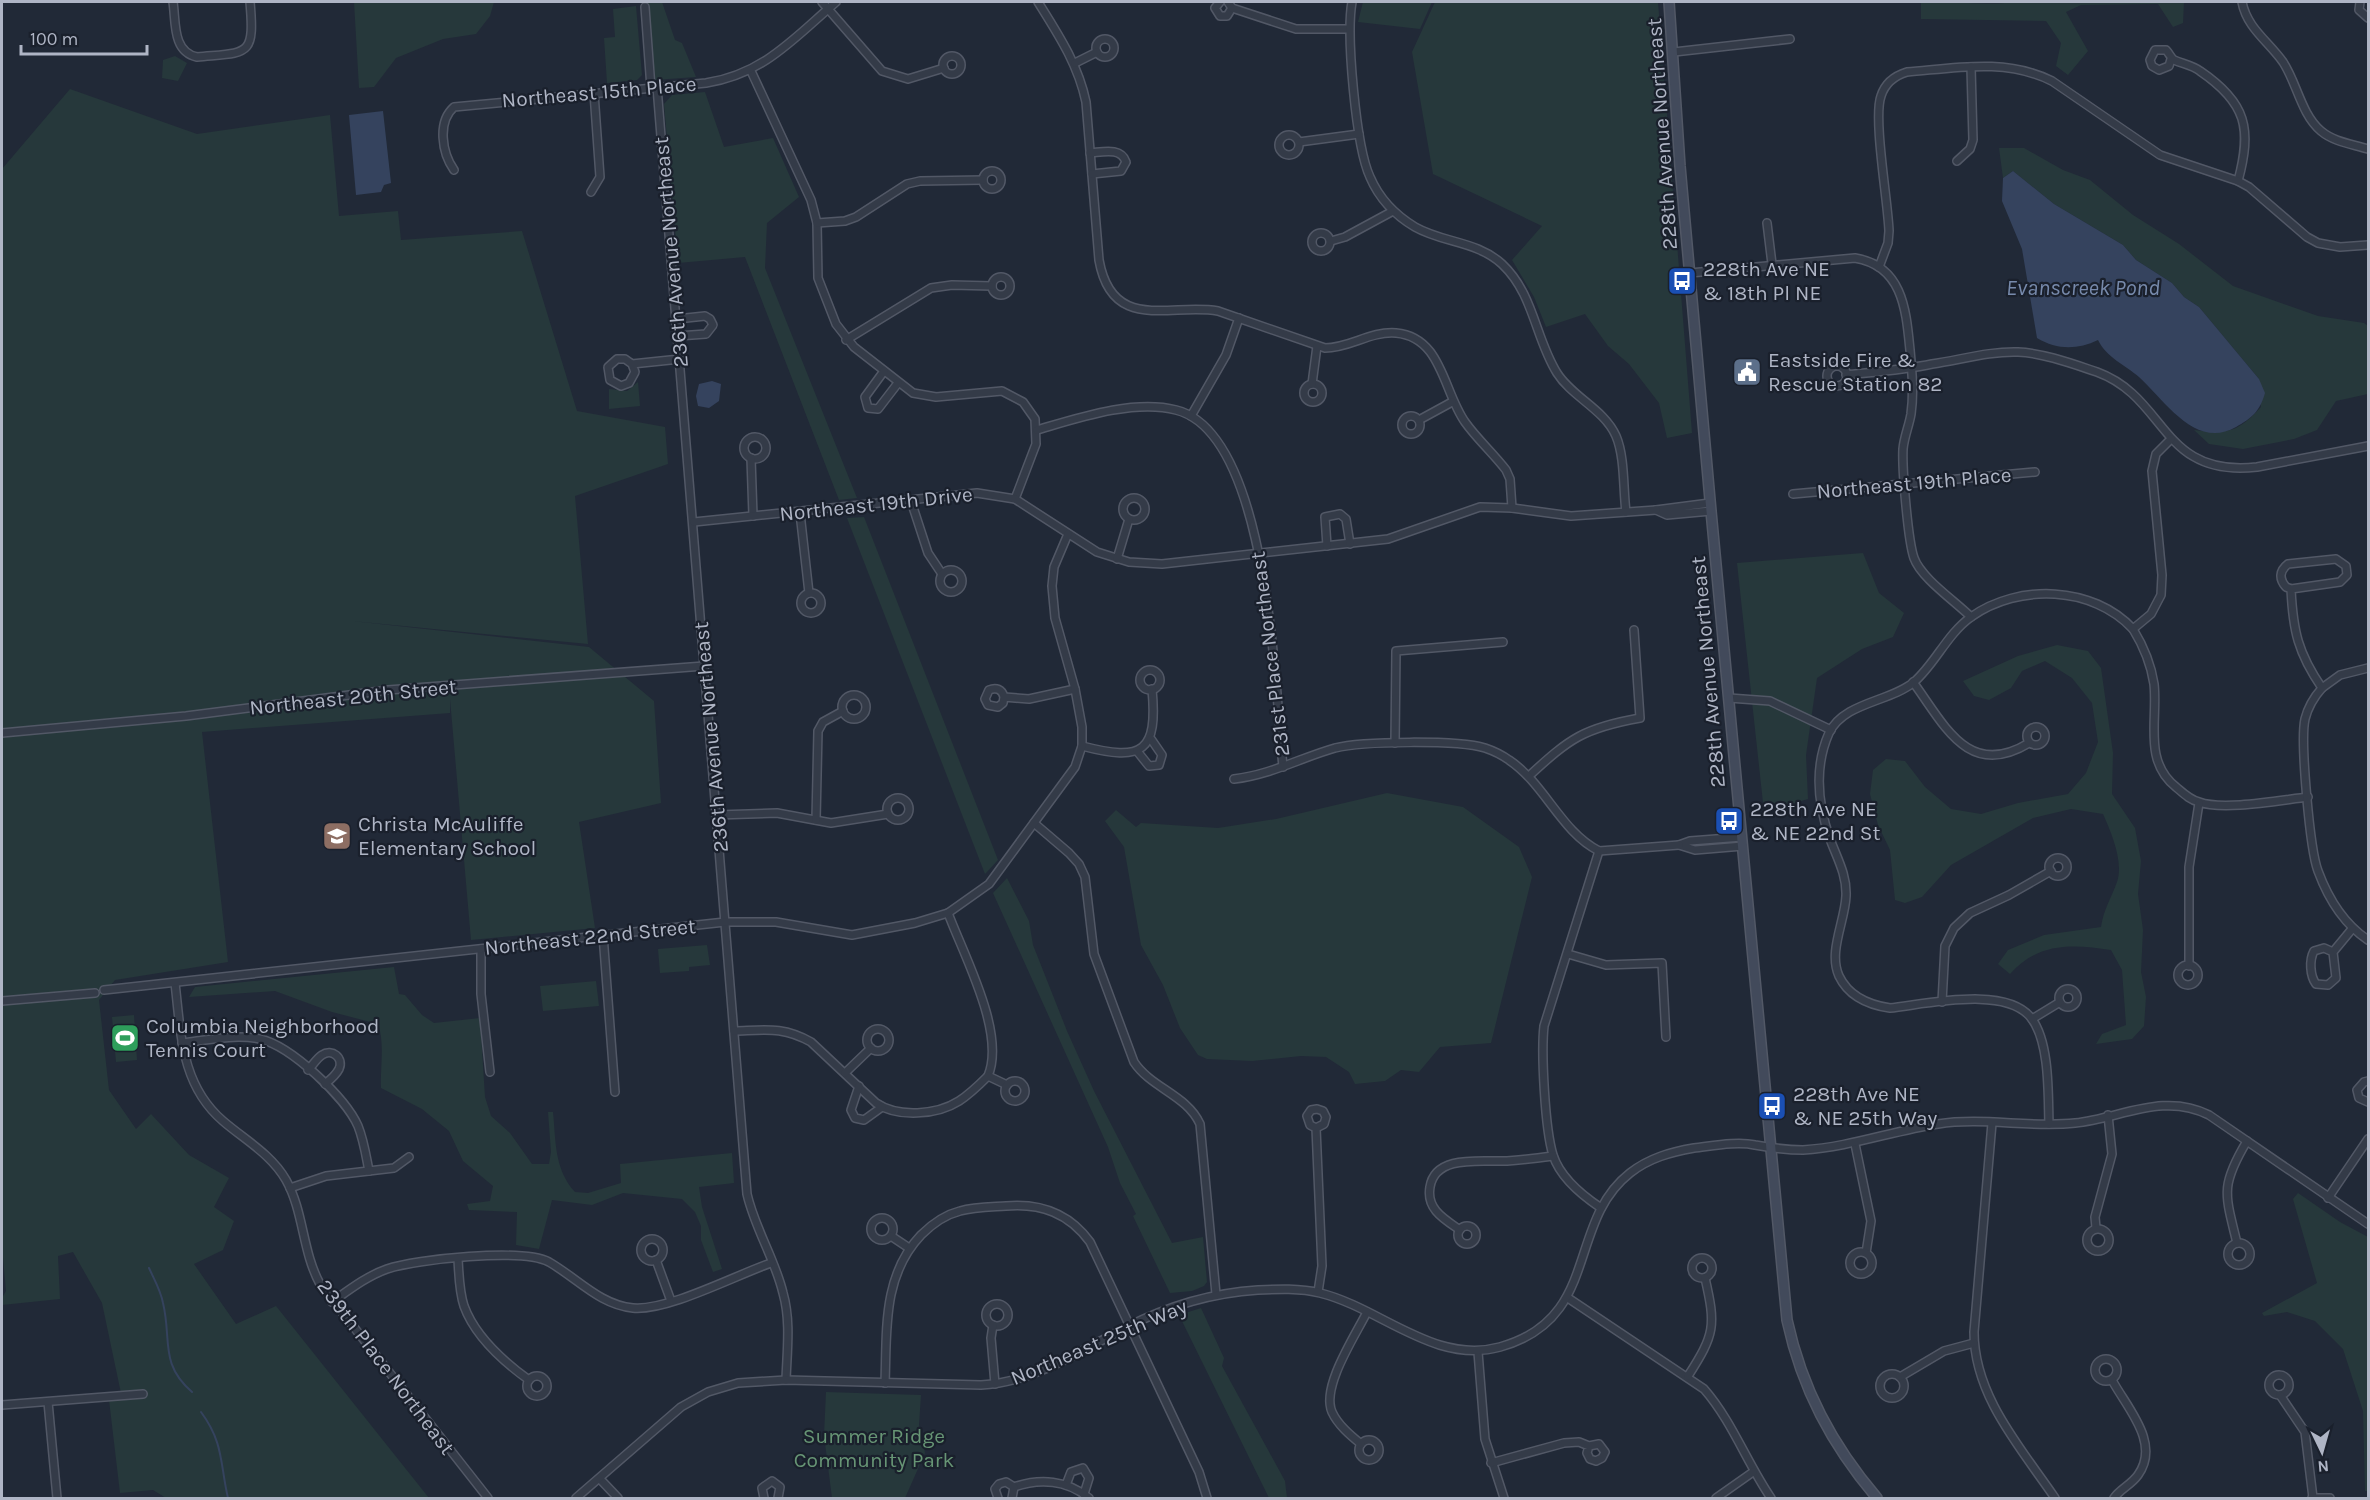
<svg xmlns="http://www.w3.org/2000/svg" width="2370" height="1500" viewBox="0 0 2370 1500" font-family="Karla,sans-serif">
<rect width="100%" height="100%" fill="#212937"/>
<g fill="#26383b">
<polygon points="354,2 494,2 490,16 476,34 443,39 396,58 374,87 359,88"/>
<polygon points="643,2 662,2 675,40 682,43 696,77 655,80 649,6"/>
<polygon points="1363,2 1432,2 1420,29 1358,22"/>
<polygon points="1435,2 1658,2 1692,433 1667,438 1659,403 1629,364 1608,346 1585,314 1546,327 1534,297 1512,260 1542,226 1433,174 1412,52"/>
<path d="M1921,2C1953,1 1984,6 2015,2H2184L2183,23L2173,27L2158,4L2081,5L2066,12L2088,51L2068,75L2056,66L2061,43L2046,21L1921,19Z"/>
<polygon points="636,6 642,75 637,80 607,83 604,38 615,37 613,9"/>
<polygon points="175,56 187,63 178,81 162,78 163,60"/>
<polygon points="70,89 197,134 330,115 339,216 398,211 401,240 522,231 577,411 665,427 668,464 575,496 588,644 352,621 589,647 654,701 661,803 579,822 595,928 471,940 450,699 450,713 202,732 228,962 115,980 99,1000 109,1090 136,1129 151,1114 189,1155 229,1178 214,1207 234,1221 223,1250 194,1264 236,1324 276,1306 429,1498 166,1498 153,1490 120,1493 109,1400 122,1398 102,1303 73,1252 58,1256 60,1299 2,1305 2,1298 6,1291 2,1247 2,169"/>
<polygon points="705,92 724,147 773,138 799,197 767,223 765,268 857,498 839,500 745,257 678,263 664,104 672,95"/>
<path d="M1999,148H2024L2063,170L2090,180L2133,215L2179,244L2233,286L2318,316L2364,323L2368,326V394L2336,401L2317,430L2294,439L2243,449L2209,444L2194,430C2228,434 2237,433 2261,407L2259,379L2199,307L2184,297L2172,283L2136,260L2123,245L2054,204L2013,171L2003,178Z"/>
<polygon points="638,382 640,406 609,409 609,389 627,391"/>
<polygon points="864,517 998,860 985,874 847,518"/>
<polygon points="1863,553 1879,593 1904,613 1893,637 1862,649 1817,678 1806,755 1808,799 1764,812 1737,563"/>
<path d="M2057,645L2088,651L2101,668L2113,753L2112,794L2135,828L2141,861L2138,894L2143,930L2141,972L2146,997L2144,1026L2132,1039L2096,1044L2102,1034L2126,1025L2122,970L2111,950C2073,944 2038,942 2010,974L1998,964L2008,950L2044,935L2101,927C2104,908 2111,899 2117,882C2124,862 2111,832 2103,814L2071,809L2033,818L1951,865L1922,897L1905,903L1895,900L1890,850L1878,825L1870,794L1873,770L1886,759L1905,761L1925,787L1951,809L1981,814L2018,803L2068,794L2086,773L2098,742L2092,703L2072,678L2045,661L2022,671L2011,688L1989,700L1974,696L1963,681L2018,656Z"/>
<polygon points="1387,793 1463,807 1519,847 1532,877 1491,1043 1440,1047 1419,1072 1401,1070 1385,1081 1355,1084 1349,1072 1326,1057 1301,1056 1252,1061 1207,1059 1198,1055 1180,1028 1163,985 1141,945 1124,847 1105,821 1116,810 1136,827 1141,823 1218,828 1276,819"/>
<polygon points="1007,878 1029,921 1033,945 1067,1031 1094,1091 1172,1243 1203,1237 1207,1282 1204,1286 1192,1291 1170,1293 1133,1216 1136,1214 1120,1183 1108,1147 993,893"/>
<polygon points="707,945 710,965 689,967 689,971 660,973 658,949"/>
<path d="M394,967L399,994L405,995L422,1015L434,1023L480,1018L485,1097L491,1116L510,1133L532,1164H549L551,1152L548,1112H553C556,1141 554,1169 575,1192L588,1193L621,1183L620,1164L732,1153L734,1183L699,1187L702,1207L722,1269L713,1272L701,1240V1226L695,1212L682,1199L623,1193L592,1205L552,1200L539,1249L516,1245L517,1212L469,1210L467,1204L490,1201L493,1186L463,1161L449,1131L422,1109L381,1088C380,1067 385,1044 378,1024L332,1012L275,991L189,997L195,987Z"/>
<polygon points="596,981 599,1006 543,1011 540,986"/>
<polygon points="134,1015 137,1060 116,1062 112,1017"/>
<polygon points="2298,1193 2340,1222 2368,1237 2368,1491 2365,1491 2363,1411 2343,1349 2315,1321 2287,1312 2264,1316 2262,1313 2317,1283 2293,1199"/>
<polygon points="1201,1308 1224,1358 1222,1366 1285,1481 1287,1498 1269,1498 1179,1315"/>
<polygon points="826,1392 921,1395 919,1425 925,1453 905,1498 832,1498 824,1435"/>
</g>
<g fill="#35435e">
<polygon points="383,111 391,183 384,185 381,192 356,195 349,115"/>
<path d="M2013,171L2054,204L2123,245L2136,260L2172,283L2184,297L2199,307L2259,379L2265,393C2260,411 2252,418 2236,427C2196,450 2166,402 2139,377C2125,365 2106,357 2098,340C2077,350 2057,350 2037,338L2022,249L2002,201L2003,178Z"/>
<polygon points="712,381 721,384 719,401 709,408 698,406 696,396 699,384"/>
</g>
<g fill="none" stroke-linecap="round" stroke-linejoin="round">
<g stroke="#35435e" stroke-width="2">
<path d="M149,1268C154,1279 161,1291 163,1303C172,1340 159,1363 192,1392"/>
<path d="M201,1412C224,1443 220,1464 228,1498"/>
</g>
<g stroke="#525866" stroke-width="10">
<g id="street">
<path d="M173,2C176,21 172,52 197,57C248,52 255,58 250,2"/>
<polyline points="822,2 882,71 908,79 944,68"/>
<path d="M1038,2C1058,34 1078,64 1086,102L1099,260C1112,333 1170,303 1218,311L1325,348C1350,348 1370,331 1396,333C1442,337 1443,391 1465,422C1477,439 1493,453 1506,470L1510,479L1512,508"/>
<polyline points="1220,2 1215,8 1220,16 1227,16 1232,8"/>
<polyline points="1228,2 1232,8 1296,29 1348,29"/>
<path d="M1352,2C1346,35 1356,147 1370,177C1379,198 1395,215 1415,227C1443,243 1477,241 1502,264C1534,294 1535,338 1557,373C1572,397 1604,409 1616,436C1625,457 1623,489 1626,512"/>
<path d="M2242,2C2247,28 2268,41 2283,62C2297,83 2301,114 2321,131C2334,142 2352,144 2368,149"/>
<polyline points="2360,2 2359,10 2368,18"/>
<polyline points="645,7 651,88"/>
<circle cx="1105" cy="48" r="9"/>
<polyline points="1674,52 1790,39"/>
<circle cx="952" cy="65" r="9"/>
<path d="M2171,59L2169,66L2159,70L2152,66L2150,60L2155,50H2166C2169,53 2171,58 2174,60C2183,64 2192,65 2200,71C2247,103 2252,129 2238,181"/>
<polyline points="1075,63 1097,52"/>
<polyline points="751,71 811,200 817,223 818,278 836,324 854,347 913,393 936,397 1002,391 1023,402 1035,419 1036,444 1015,499"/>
<path d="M657,87L747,1194C755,1229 775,1259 783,1293C791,1321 787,1351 786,1380"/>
<circle cx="1289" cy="145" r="10"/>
<polyline points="1299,142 1359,134"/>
<path d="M1090,153C1103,152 1121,147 1126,162L1121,171L1092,174"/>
<polyline points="1957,161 1970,149 1973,140 1971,67"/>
<path d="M454,170C442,153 437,122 454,107L706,83C764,74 794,38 836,2"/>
<circle cx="992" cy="180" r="9"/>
<polyline points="591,192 600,177 594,93"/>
<polyline points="817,223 845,221 856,217 907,184 920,181 983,180"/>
<polyline points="1767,223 1772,264"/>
<circle cx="1321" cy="242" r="9"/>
<polyline points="1331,241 1345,237 1393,211"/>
<path d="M1879,267L1888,243L1889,231C1888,202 1873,118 1881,96C1885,83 1894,76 1907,72C1956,68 2006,58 2052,81L2160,155L2238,181L2249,187L2307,237L2318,243L2340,247L2368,245"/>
<path d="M1690,273L1855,258C1903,266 1906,310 1910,350C1912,371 1914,393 1911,414C1909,426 1904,437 1903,449C1902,469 1908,541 1914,558C1921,578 1955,601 1971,617"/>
<circle cx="1001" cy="286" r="9"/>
<polyline points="677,319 705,316 710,319 713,325 706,334 678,336"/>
<polyline points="846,340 931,288 952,285 992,286"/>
<polyline points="632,364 635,372 629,383 621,386 610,380 608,367 617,359 625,359 632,364 680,359"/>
<circle cx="1837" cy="376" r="10"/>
<polyline points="884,371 865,397 868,408 878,409 898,383"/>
<path d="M1846,375C1875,372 1904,370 1932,364C1960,360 1990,351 2018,352C2043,353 2073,364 2097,372C2168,398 2160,478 2257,467L2368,446"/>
<circle cx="1313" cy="393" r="9"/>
<polyline points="1312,384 1317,346"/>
<circle cx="1411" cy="425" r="9"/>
<polyline points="1191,416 1226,355 1239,318"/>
<polyline points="1419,420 1452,402"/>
<path d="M1037,430C1078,418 1134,399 1176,410C1269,433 1275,689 1283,767"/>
<circle cx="755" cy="448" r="11"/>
<path d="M2171,439L2156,454L2152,471L2162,575L2161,595L2151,614L2133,629C2144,647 2151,664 2154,684C2158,720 2143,761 2176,787C2183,793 2190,800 2199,802C2223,811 2281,800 2308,797"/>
<polyline points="751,458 753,516"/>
<polyline points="1793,494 2035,472"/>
<circle cx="1134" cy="509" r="11"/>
<polyline points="911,501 928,553 942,574"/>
<polyline points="1710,503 1656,510 1667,515 1711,511"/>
<polyline points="800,513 809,593"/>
<polyline points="694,522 977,493 1015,499 1097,552 1129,562 1162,564 1388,539 1480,507 1512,508 1571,516 1656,510"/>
<polyline points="1327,546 1325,517 1340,514 1346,519 1350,544"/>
<polyline points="1117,559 1129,519"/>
<circle cx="951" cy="581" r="11"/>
<path d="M2291,589L2286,587C2279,579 2279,571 2288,564L2336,559L2346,566L2347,575L2340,582L2291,589C2293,631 2298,653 2322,688C2314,697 2308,707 2305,719C2300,741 2310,850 2318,871C2328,898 2344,924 2368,940"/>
<circle cx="811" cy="603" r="10"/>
<circle cx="1150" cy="680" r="10"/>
<path d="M1913,682C1944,724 1968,780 2029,743"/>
<polyline points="2322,688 2340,675 2368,668"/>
<circle cx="854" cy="707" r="12"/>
<path d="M1004,697L1003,703L998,707L988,705L985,699L989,690C996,687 1002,689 1004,697L1029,699L1075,689"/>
<polyline points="1729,698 1770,701 1831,730"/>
<circle cx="2036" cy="736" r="9"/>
<polyline points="2,733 186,716 388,690 704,666"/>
<polyline points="1395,743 1396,651 1503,642"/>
<path d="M1082,746C1143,762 1158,752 1152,689"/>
<polyline points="1137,751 1149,766 1159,765 1162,755 1151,739"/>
<path d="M1529,776C1570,738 1584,728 1640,718L1634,630"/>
<path d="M1234,779C1270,775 1300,758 1335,748C1362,741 1458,740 1485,748C1494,751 1502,755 1509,760C1545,784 1561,832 1599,851L1544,1026C1541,1053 1545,1129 1553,1155C1560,1177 1583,1196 1601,1208"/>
<circle cx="898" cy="809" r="11"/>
<polyline points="717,815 777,813 831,823 888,814"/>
<polyline points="816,820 818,731 823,722 843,711"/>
<path d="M1034,823L1069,853L1079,864L1085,877L1094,954L1134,1062C1151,1088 1187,1095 1200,1124L1216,1294"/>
<polyline points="1742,837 1690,841 1679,845 1695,850 1743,846"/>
<polyline points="1599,851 1679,845"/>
<circle cx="2058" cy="867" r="9"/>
<path d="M948,913C964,956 1006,1033 988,1076"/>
<polyline points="603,935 615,1092"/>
<polyline points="481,949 481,994 490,1072"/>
<path d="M2333,952L2336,978L2328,985L2316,984C2310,976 2309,960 2314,951L2324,948L2333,952L2352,929"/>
<polyline points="1568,954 1606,965 1662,963 1666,1037"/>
<circle cx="2188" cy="975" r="10"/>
<polyline points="2189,966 2189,867 2199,803"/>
<path d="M175,983C181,1034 181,1085 223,1121C245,1140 271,1154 286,1180C304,1212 302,1251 320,1284L488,1498"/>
<circle cx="2068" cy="998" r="9"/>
<polyline points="104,990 725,922 776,922 852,935 915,923 948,913 989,884 1075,767 1082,746 1082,727 1075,689 1055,618 1052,586 1054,567 1068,534"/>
<polyline points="2,1001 95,993"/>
<polyline points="1942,1002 1945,946 1954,928 1970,913 2009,895 2051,871"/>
<polyline points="2032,1019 2060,1002"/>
<circle cx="878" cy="1040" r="11"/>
<path d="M734,1031C765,1030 783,1026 811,1042L876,1103C898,1118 937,1115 959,1101C970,1094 979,1085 988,1076L1007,1085"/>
<path d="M182,1043C207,1040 235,1034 260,1039C291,1046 345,1097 358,1126C364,1141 366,1156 369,1171"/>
<path d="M308,1070C313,1065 317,1058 322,1055C332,1048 344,1058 339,1069C336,1075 330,1080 325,1084"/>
<polyline points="845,1073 871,1048"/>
<circle cx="1015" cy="1091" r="10"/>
<polyline points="2368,1081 2364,1082 2357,1090 2359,1098 2368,1102"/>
<polyline points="859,1086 851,1110 855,1118 864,1120 882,1107"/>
<path d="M1992,1123L1974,1332C1974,1396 2021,1448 2055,1498"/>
<path d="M2049,1124C2048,1095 2050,1044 2032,1019C2008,985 1927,1004 1890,1008C1869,1005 1849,997 1839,976C1828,952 1845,921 1846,896C1847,875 1837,858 1830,839C1818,805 1814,767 1829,733C1844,702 1890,702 1914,682C1935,664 1947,634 1971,617C2019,583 2093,586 2133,629"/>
<polyline points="1316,1128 1310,1125 1307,1116 1311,1110 1317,1109 1323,1111 1326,1117 1324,1124 1316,1128 1322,1266 1318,1292"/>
<polyline points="1855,1144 1871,1221 1866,1253"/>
<polyline points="290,1188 326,1176 394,1168 409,1157"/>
<polyline points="2328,1198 2368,1139"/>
<circle cx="882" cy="1229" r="11"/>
<circle cx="1467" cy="1235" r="9"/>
<polyline points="2096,1228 2095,1217 2112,1154 2108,1115"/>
<circle cx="2098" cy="1240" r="11"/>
<path d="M1460,1230C1444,1219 1426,1209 1430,1187C1435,1154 1482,1162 1507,1161C1522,1160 1538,1158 1553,1156"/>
<polyline points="891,1236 909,1248"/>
<circle cx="652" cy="1250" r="11"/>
<path d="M2237,1243C2225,1194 2220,1186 2247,1141"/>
<circle cx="2239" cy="1254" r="11"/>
<circle cx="1861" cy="1263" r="11"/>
<circle cx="1702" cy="1268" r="10"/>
<path d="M458,1259C459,1274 459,1291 464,1306C475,1336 504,1362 529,1380"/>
<polyline points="656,1260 671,1301"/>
<path d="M1568,1298L1704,1389C1732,1421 1747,1463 1771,1498"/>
<path d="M332,1302C349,1290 367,1276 387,1269C416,1259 523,1248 549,1262C577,1278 600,1305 633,1308C668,1311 736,1275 771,1263"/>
<circle cx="997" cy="1315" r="11"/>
<polyline points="993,1325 991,1338 995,1384"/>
<polyline points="1478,1352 1485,1439 1504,1498"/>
<circle cx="2106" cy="1370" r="11"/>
<circle cx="1892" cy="1386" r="12"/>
<circle cx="2279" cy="1385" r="10"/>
<circle cx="537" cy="1386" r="10"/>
<path d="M1688,1376C1715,1334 1716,1326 1705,1278"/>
<polyline points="1900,1377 1944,1351 1974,1343"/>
<path d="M2112,1380C2127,1408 2161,1443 2138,1475C2131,1485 2120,1489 2114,1498"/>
<path d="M885,1383C887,1331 882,1276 921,1235C932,1224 944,1215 960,1211C974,1207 991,1207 1006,1206C1041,1203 1069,1213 1090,1242L1199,1472L1207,1498"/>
<polyline points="2280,1395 2305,1432 2313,1498"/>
<polyline points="48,1402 57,1498"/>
<polyline points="2,1405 143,1394"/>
<circle cx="1369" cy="1450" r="10"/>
<path d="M1361,1444C1350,1435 1338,1425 1332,1412C1321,1387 1355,1336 1367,1312"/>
<polyline points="1491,1463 1564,1443 1579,1442 1589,1446 1599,1444 1605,1452 1602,1458 1596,1461 1590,1459 1587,1453 1589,1446"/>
<polyline points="600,1479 618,1498"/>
<polyline points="1066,1485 1071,1472 1083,1468 1089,1478 1084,1494"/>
<path d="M1014,1487C1040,1478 1067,1480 1089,1498"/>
<path d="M576,1498L681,1407L708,1392L738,1383L786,1380L981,1385C1035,1382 1080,1351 1127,1327C1168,1306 1211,1293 1258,1290C1278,1289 1300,1288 1320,1293C1381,1308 1434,1365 1500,1347C1601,1319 1566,1223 1630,1173C1649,1158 1671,1152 1694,1148C1712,1146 1737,1141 1755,1145C1772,1148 1786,1150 1803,1150C1850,1147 1892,1131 1938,1124C1983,1117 2030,1128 2075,1123C2121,1118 2164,1092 2209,1115L2368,1224"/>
<polyline points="764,1498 762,1488 772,1481 780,1487 778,1498"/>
<polyline points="998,1498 995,1489 999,1484 1006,1482 1014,1487 1012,1498"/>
<polyline points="1716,1498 1753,1472"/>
<polyline points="2312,1498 2330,1498"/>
</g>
</g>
<g stroke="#525866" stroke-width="12">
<path id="secondary" d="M1669,2L1680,166L1711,511L1787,1320C1802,1389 1832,1445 1877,1498"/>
</g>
<use href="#street" stroke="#343b48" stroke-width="7"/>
<use href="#secondary" stroke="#424a5b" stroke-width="9"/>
</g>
<defs>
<g id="bus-square" transform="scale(1.5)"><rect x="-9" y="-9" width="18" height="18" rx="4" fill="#1a4fb4" stroke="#1a202c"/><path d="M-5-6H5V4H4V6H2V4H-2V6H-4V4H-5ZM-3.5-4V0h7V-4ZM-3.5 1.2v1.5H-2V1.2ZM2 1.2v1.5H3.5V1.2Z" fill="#fff"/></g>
<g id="civic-square" transform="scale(1.5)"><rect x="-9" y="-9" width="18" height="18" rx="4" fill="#5c6f8a" stroke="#1a202c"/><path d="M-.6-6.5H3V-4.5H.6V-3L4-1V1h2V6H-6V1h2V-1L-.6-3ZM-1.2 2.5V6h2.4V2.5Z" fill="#fff"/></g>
<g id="school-square" transform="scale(1.5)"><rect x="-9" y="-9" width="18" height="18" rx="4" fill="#8d6e63" stroke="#1a202c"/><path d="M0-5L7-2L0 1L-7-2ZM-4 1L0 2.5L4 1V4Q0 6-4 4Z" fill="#fff"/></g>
<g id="stadium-square" transform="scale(1.5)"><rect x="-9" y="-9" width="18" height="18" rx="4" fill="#2e9e5b" stroke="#1a202c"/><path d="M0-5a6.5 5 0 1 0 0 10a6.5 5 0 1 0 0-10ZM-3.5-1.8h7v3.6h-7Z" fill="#fff"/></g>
</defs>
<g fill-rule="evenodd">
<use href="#bus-square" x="1682" y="281"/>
<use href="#civic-square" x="1747" y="372"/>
<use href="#bus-square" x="1729" y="821"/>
<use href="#school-square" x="337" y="836"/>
<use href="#stadium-square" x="125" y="1038"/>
<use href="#bus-square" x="1772" y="1106"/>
</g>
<g text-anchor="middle" stroke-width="4.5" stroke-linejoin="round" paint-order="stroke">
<g font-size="21" fill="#afb5c5" stroke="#1a202c">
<text transform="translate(599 92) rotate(-5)" y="7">Northeast 15th Place</text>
<text transform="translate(1662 134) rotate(-94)" y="7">228th Avenue Northeast</text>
<text transform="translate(671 252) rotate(-95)" y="7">236th Avenue Northeast</text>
<text transform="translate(1914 483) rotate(-5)" y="7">Northeast 19th Place</text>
<text transform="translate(876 504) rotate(-6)" y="7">Northeast 19th Drive</text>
<text transform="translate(1270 654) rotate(-97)" y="7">231st Place Northeast</text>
<text transform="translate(1708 672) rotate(-95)" y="7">228th Avenue Northeast</text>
<text transform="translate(353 697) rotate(-6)" y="7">Northeast 20th Street</text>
<text transform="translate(711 737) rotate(-95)" y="7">236th Avenue Northeast</text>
<text transform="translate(590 937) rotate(-6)" y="7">Northeast 22nd Street</text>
<text transform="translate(1099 1342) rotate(-23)" y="7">Northeast 25th Way</text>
<text transform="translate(386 1367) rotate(53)" y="7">239th Place Northeast</text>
</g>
<g font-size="21" fill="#afb5c5" stroke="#1a202c" text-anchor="start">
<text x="1703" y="276">228th Ave NE<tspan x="1703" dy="24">&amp; 18th Pl NE</tspan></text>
<text x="1768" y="367">Eastside Fire &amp;<tspan x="1768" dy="24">Rescue Station 82</tspan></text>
<text x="1750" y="816">228th Ave NE<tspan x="1750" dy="24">&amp; NE 22nd St</tspan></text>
<text x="358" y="831">Christa McAuliffe<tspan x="358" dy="24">Elementary School</tspan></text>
<text x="146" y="1033">Columbia Neighborhood<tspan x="146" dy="24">Tennis Court</tspan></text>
<text x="1793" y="1101">228th Ave NE<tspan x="1793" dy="24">&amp; NE 25th Way</tspan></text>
</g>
<g font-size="21" fill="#679575" stroke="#1a202c">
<text x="874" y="1443">Summer Ridge<tspan x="874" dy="24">Community Park</tspan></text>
</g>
<g font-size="22" font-style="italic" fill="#778aac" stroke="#1a202c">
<text x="2083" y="295">Evanscreek Pond</text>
</g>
</g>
<rect width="2370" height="1500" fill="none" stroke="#afb5c5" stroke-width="6"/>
<g transform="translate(2322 1452) rotate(175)" stroke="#1a202c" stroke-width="4.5" paint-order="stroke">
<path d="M0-4.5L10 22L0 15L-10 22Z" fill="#afb5c5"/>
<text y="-9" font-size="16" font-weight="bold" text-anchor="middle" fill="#afb5c5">N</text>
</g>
<path d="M21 45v9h126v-9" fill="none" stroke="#afb5c5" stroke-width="3"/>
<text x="30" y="45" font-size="18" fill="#afb5c5" stroke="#1a202c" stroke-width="4.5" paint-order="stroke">100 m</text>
</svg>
